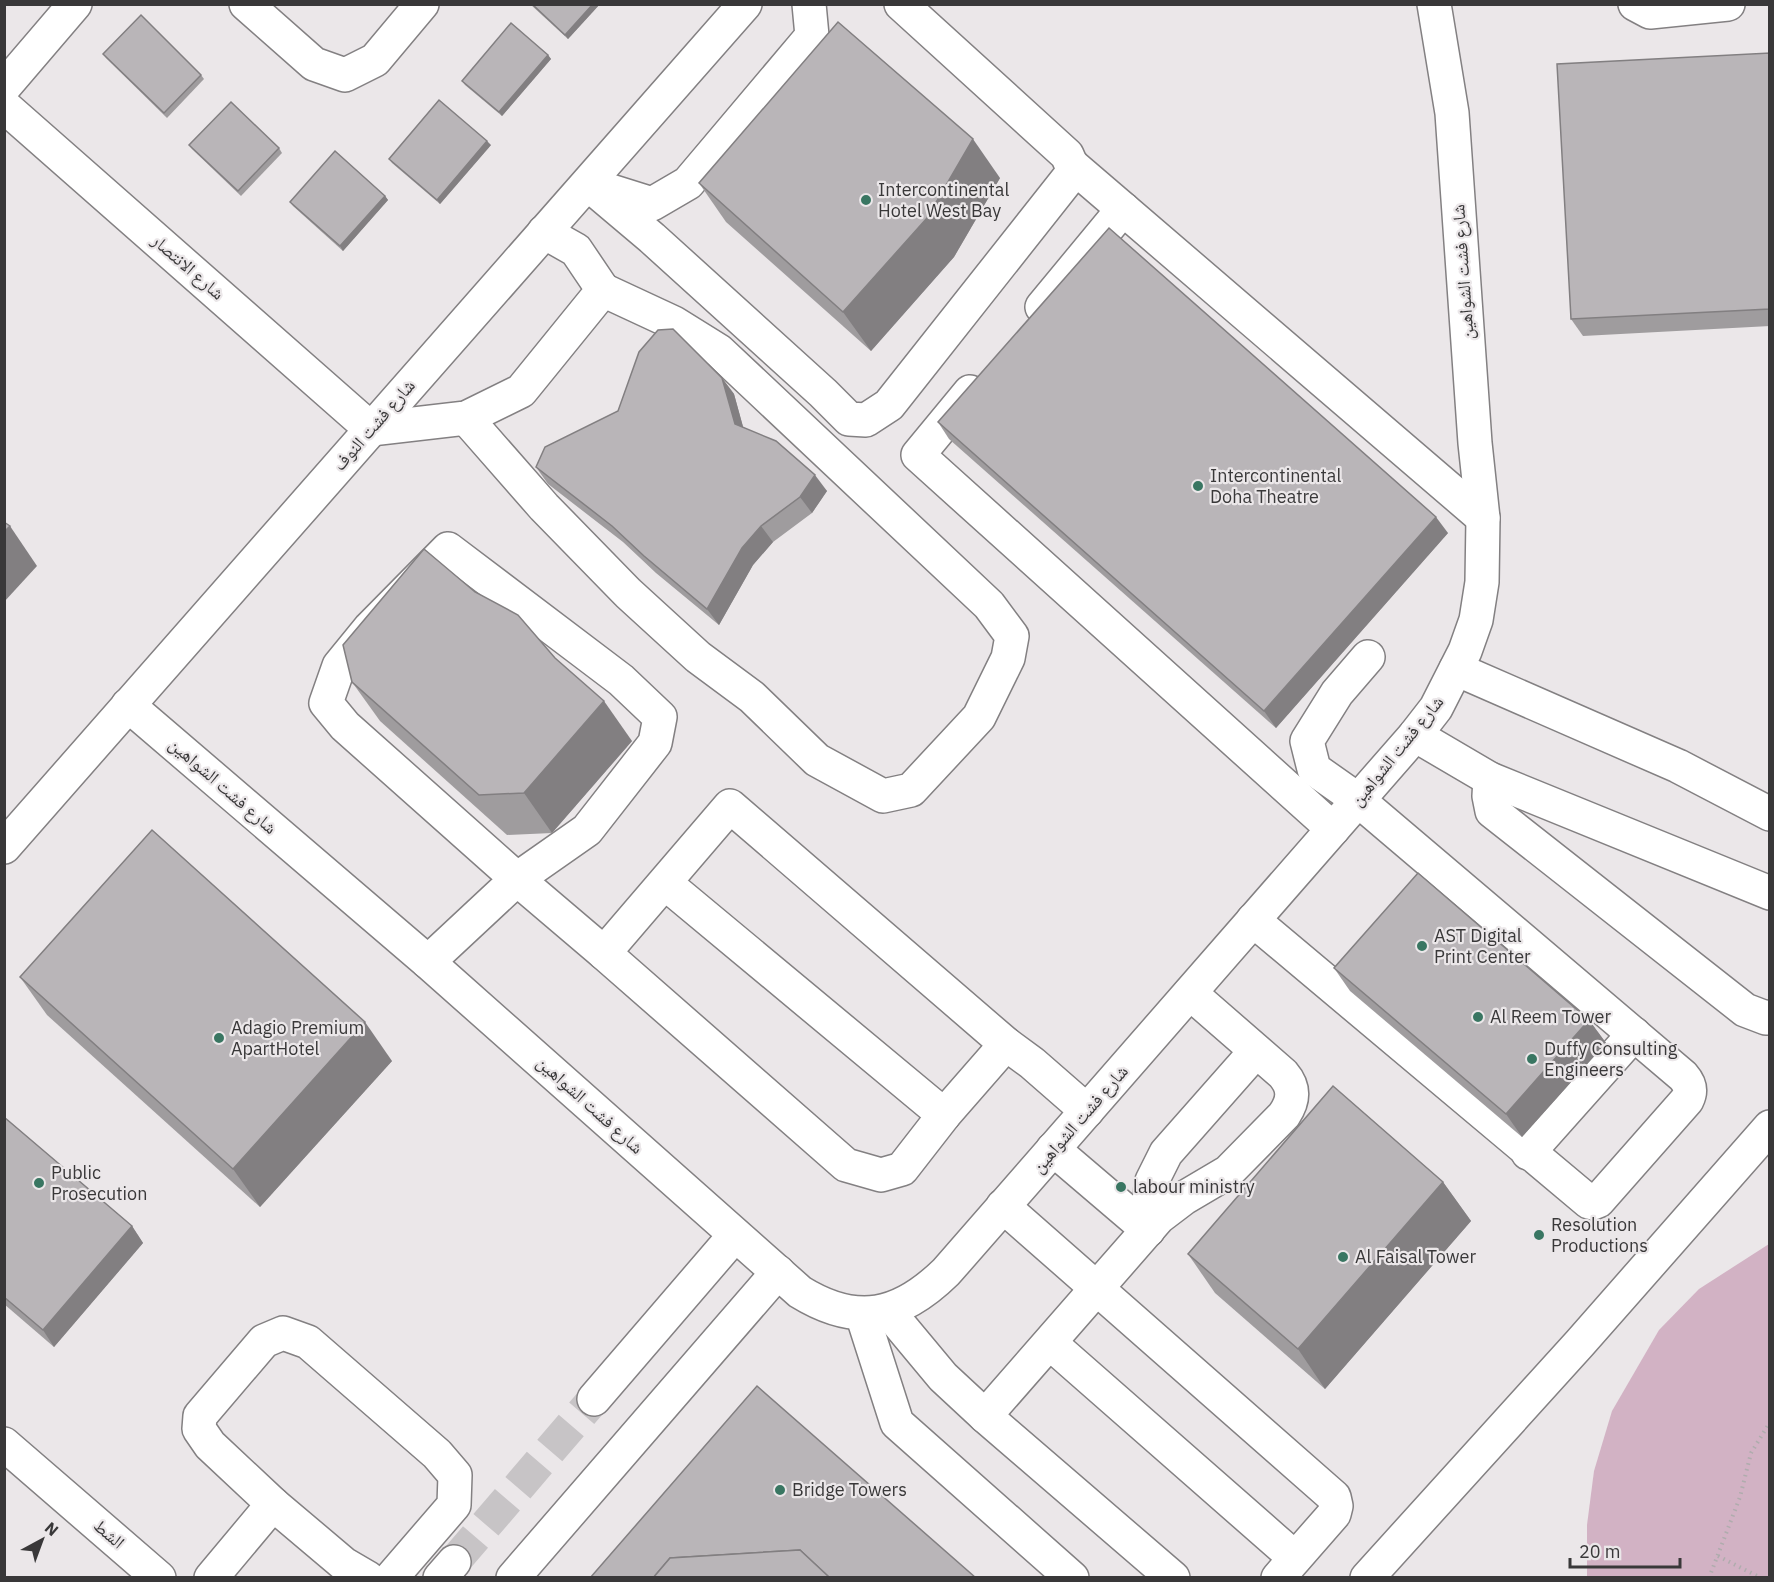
<svg xmlns="http://www.w3.org/2000/svg" width="1774" height="1582" viewBox="0 0 1774 1582" font-family="'IBM Plex Sans','Noto Naskh Arabic',sans-serif">
<rect width="100%" height="100%" fill="#ebe7e9"/>
<polygon fill="#d2b2c4" points="1769,1244 1769,1577 1587,1577 1587,1525 1594,1471 1612,1411 1659,1330 1699,1289"/>
<g fill="none" stroke-linecap="round" stroke-linejoin="round">
<polyline stroke="#c7c4c6" stroke-width="33" stroke-dasharray="33 16" stroke-linecap="butt" points="454,1562 594,1399"/>
<g stroke="#838082" stroke-width="36">
<g id="minor">
<polyline points="246,4 314,64 345,75 375,60 422,4"/>
<polyline points="1635,4 1650,12 1728,4"/>
<polyline points="4,87 75,4"/>
<polyline points="4,106 371,429 466,418 521,391 603,290 576,250 544,232"/>
<polyline points="1074,167 1123,209"/>
<polyline points="588,184 652,238 823,393 849,419 866,420 889,405 1074,171 1067,155 901,4"/>
<polyline points="601,188 652,204 688,183 812,36 809,4"/>
<polyline points="1042,307 1123,209 1483,518"/>
<polyline points="970,392 918,455 1333,829"/>
<polyline points="466,418 544,507 628,593 698,657 752,697 817,760 883,796 911,790 979,717 1008,658 1012,636 989,605 719,351 674,323 603,290"/>
<polyline points="1456,669 1678,766 1770,814"/>
<path d="M128,705L428,962L800,1292C857,1327 900,1317 946,1272L1415,735L1436,708L1465,651L1476,620L1482,582L1483,518L1475,443L1452,113L1434,4"/>
<polyline points="1415,735 1490,779 1770,893"/>
<polyline points="1490,779 1489,796 1492,811 1745,1010 1766,1018 1770,1017"/>
<polyline points="4,847 745,4"/>
<path d="M1253,920L1589,1202L1593,1203L1598,1201L1687,1100C1692,1090 1690,1084 1683,1076L1358,800L1314,769L1307,741L1337,693L1368,657"/>
<polyline points="604,953 846,1165 881,1175 902,1169 944,1115"/>
<polyline points="428,962 517,879 587,830 655,743 660,717 621,680 448,549 370,628 339,666 326,703 345,726 517,879 604,953 730,806 1006,1044 944,1115 665,883"/>
<polyline points="1006,1044 1032,1063 1087,1111"/>
<polyline points="1053,1149 1148,1230"/>
<polyline points="1528,1153 1634,1034"/>
<polyline points="1003,1206 1334,1497 1336,1506 1334,1514 1278,1578"/>
<polyline points="1148,1230 1147,1213 1152,1181 1166,1153 1256,1051"/>
<polyline points="888,1311 943,1377 985,1416 1173,1578"/>
<polyline points="862,1314 897,1423 1072,1578"/>
<polyline points="1050,1343 1295,1558"/>
<polyline points="594,1399 735,1235"/>
<path d="M985,1416L1159,1217L1184,1198L1228,1172L1284,1115C1294,1100 1295,1088 1283,1074L1190,993"/>
<polyline points="4,1444 159,1578"/>
<polyline points="273,1504 344,1564 368,1578"/>
<polyline points="211,1578 273,1504 210,1445 199,1429 200,1416 264,1341 283,1333 308,1342 437,1454 455,1475 454,1505 391,1578"/>
<polyline points="440,1578 454,1562"/>
<polyline points="513,1578 778,1272"/>
<polyline points="1367,1578 1580,1343 1770,1127"/>
</g>
</g>
<g stroke="#afacad" stroke-width="4" stroke-dasharray="1.5 4.5" stroke-linecap="butt">
<polyline points="1718,1556 1761,1578"/>
<polyline points="1709,1578 1740,1497 1751,1453 1770,1422"/>
</g>
<use href="#minor" stroke="#fff" stroke-width="33"/>
</g>
<g fill="#9f9c9e">
<polygon points="530,4 600,4 568,39"/>
<polygon points="1770,53 1770,326 1583,336 1571,319"/>
<polygon points="103,54 201,75 204,79 167,118 106,58"/>
<polygon points="548,55 551,59 502,116 465,85 462,81"/>
<polygon points="189,145 279,148 282,153 241,196 192,149"/>
<polygon points="491,145 440,204 392,163 389,159"/>
<polygon points="1000,178 954,257 871,351 726,222 699,183"/>
<polygon points="385,196 388,200 343,251 293,206 290,202"/>
<polygon points="722,378 734,394 743,427 827,491 812,513 773,542 753,565 719,625 656,573 623,542 548,484 536,467"/>
<polygon points="938,422 1448,533 1276,728 949,439"/>
<polygon points="352,682 632,741 552,833 507,835 380,721"/>
<polygon points="1334,968 1589,1020 1606,1043 1522,1137 1350,991"/>
<polygon points="20,977 392,1061 260,1207 47,1015"/>
<polygon points="4,1117 132,1226 143,1243 54,1347 4,1304"/>
<polygon points="1443,1182 1471,1221 1325,1389 1215,1293 1188,1254"/>
</g>
<g fill="#827f81">
<polygon points="593,4 600,4 568,39 565,35"/>
<polygon points="548,55 551,59 502,116 499,112"/>
<polygon points="973,139 1000,178 954,257 871,351 843,312"/>
<polygon points="487,141 491,145 440,204 437,200"/>
<polygon points="385,196 388,200 343,251 340,246"/>
<polygon points="722,378 734,394 747,441 735,424"/>
<polygon points="815,475 827,491 812,513 800,497"/>
<polygon points="1436,517 1448,533 1276,728 1264,711"/>
<polygon points="10,526 37,566 4,602 4,532"/>
<polygon points="761,526 773,542 753,565 719,625 707,609 742,548"/>
<polygon points="604,701 632,741 552,833 524,793"/>
<polygon points="1589,1020 1606,1043 1522,1137 1506,1114"/>
<polygon points="365,1022 392,1061 260,1207 233,1169"/>
<polygon points="1443,1182 1471,1221 1325,1389 1298,1349"/>
<polygon points="132,1226 143,1243 54,1347 43,1330"/>
</g>
<g fill="#b9b5b8" stroke="#827f81" stroke-width="1.5">
<polygon points="532,4 593,4 565,35"/>
<polygon points="141,15 201,75 164,113 103,54"/>
<polygon points="838,22 973,139 927,218 843,312 699,183"/>
<polygon points="511,23 548,55 499,112 462,81"/>
<polygon points="1770,53 1770,309 1571,319 1557,64"/>
<polygon points="439,100 487,141 437,200 389,159"/>
<polygon points="231,102 279,148 238,191 189,145"/>
<polygon points="335,151 385,196 340,246 290,202"/>
<polygon points="1109,228 1436,517 1264,711 938,422"/>
<polygon points="673,329 722,378 735,424 776,441 815,475 800,497 761,526 742,548 707,609 644,556 612,526 536,467 545,447 618,411 639,352 658,330"/>
<polygon points="4,522 10,526 4,532"/>
<polygon points="424,549 475,592 518,615 555,658 604,701 524,793 479,795 352,682 343,645"/>
<polygon points="152,830 365,1022 233,1169 20,977"/>
<polygon points="1418,873 1589,1020 1506,1114 1334,968"/>
<polygon points="1333,1086 1443,1182 1298,1349 1188,1254"/>
<polygon points="4,1117 132,1226 43,1330 4,1297"/>
<polygon points="757,1386 976,1578 830,1578 800,1550 670,1558 653,1578 590,1578"/>
<polygon points="800,1550 830,1578 653,1578 670,1558"/>
</g>
<g fill="#397662" stroke="#ebe7e9" stroke-width="2">
<circle cx="866" cy="200" r="6"/>
<circle cx="1198" cy="486" r="6"/>
<circle cx="1422" cy="946" r="6"/>
<circle cx="1478" cy="1017" r="6"/>
<circle cx="219" cy="1038" r="6"/>
<circle cx="1532" cy="1059" r="6"/>
<circle cx="39" cy="1183" r="6"/>
<circle cx="1121" cy="1187" r="6"/>
<circle cx="1539" cy="1235" r="6"/>
<circle cx="1343" cy="1257" r="6"/>
<circle cx="780" cy="1490" r="6"/>
</g>
<g text-anchor="middle" stroke-width="4.5" stroke-linejoin="round" paint-order="stroke">
<g font-size="18" fill="#393839" stroke="#ebe7e9" text-anchor="start">
<text x="878" y="196">Intercontinental<tspan x="878" dy="21">Hotel West Bay</tspan></text>
<text x="1210" y="482">Intercontinental<tspan x="1210" dy="21">Doha Theatre</tspan></text>
<text x="1434" y="942">AST Digital<tspan x="1434" dy="21">Print Center</tspan></text>
<text x="1490" y="1023">Al Reem Tower</text>
<text x="231" y="1034">Adagio Premium<tspan x="231" dy="21">ApartHotel</tspan></text>
<text x="1544" y="1055">Duffy Consulting<tspan x="1544" dy="21">Engineers</tspan></text>
<text x="51" y="1179">Public<tspan x="51" dy="21">Prosecution</tspan></text>
<text x="1133" y="1193">labour ministry</text>
<text x="1551" y="1231">Resolution<tspan x="1551" dy="21">Productions</tspan></text>
<text x="1355" y="1263">Al Faisal Tower</text>
<text x="792" y="1496">Bridge Towers</text>
</g>
<g font-size="18" fill="#393839" stroke="#ebe7e9">
<text transform="translate(188 267) rotate(41)" y="6">شارع الانتصار</text>
<text transform="translate(1463 272) rotate(-94)" y="6">شارع فشت الشواهين</text>
<text transform="translate(374 425) rotate(-49)" y="6">شارع فشت النوف</text>
<text transform="translate(1397 751) rotate(-51)" y="6">شارع فشت الشواهين</text>
<text transform="translate(223 786) rotate(41)" y="6">شارع فشت الشواهين</text>
<text transform="translate(590 1105) rotate(42)" y="6">شارع فشت الشواهين</text>
<text transform="translate(1080 1119) rotate(-49)" y="6">شارع فشت الشواهين</text>
<text transform="translate(109 1534) rotate(41)" y="6">الشط</text>
</g>
</g>
<rect width="1774" height="1582" fill="none" stroke="#393839" stroke-width="12"/>
<g transform="translate(42 1540) rotate(41)" stroke="#ebe7e9" stroke-width="4.5" paint-order="stroke">
<path d="M0-4.5L10 22L0 15L-10 22Z" fill="#393839"/>
<text y="-9" font-size="16" font-weight="bold" text-anchor="middle" fill="#393839">N</text>
</g>
<path d="M1570 1558v9h110v-9" fill="none" stroke="#393839" stroke-width="3"/>
<text x="1579" y="1558" font-size="18" fill="#393839" stroke="#ebe7e9" stroke-width="4.5" paint-order="stroke">20 m</text>
</svg>
